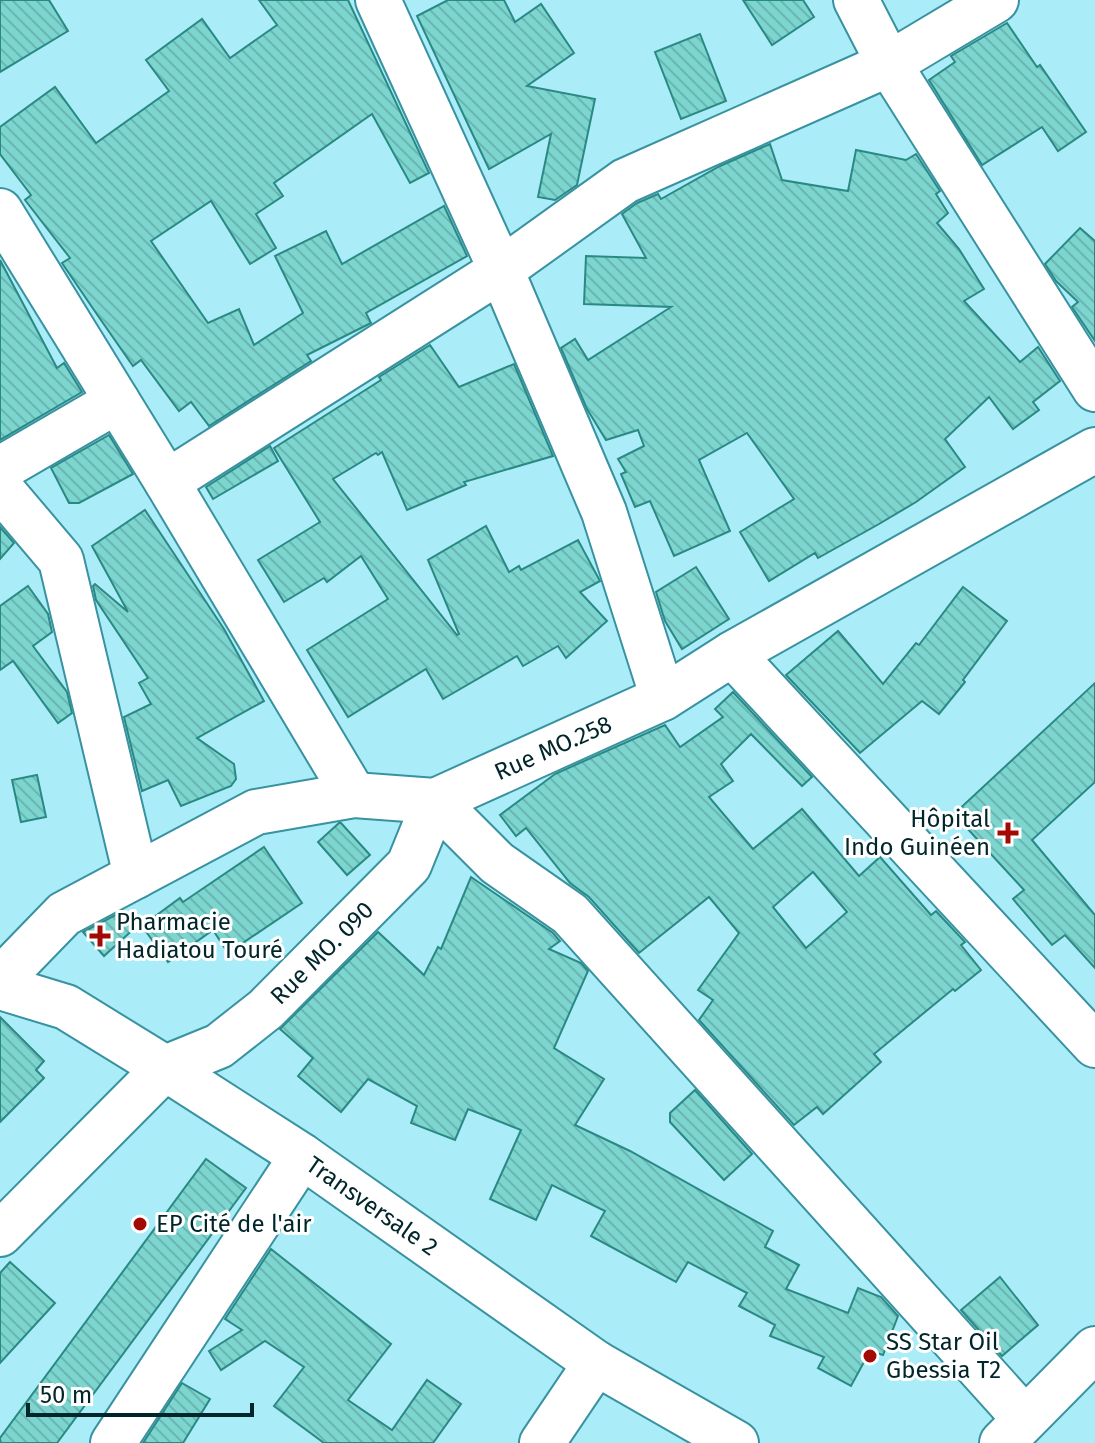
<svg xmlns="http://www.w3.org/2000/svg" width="1095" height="1443" viewBox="0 0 1095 1443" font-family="'Fira Sans',sans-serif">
<defs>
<pattern id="building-back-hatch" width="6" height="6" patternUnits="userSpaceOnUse" patternTransform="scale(2)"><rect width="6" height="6" fill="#7dd5cf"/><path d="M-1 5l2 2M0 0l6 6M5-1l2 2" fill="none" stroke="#6ab7b2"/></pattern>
</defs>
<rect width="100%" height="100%" fill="#aaedf9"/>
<g fill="url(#building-back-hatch)" stroke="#2b8984" stroke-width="2" fill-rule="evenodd">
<polygon points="0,0 49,0 68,31 0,72"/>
<polygon points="259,0 348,0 429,173 410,183 372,114 274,183 283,196 256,214 276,248 250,264 211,201 151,241 208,323 239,309 254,345 303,313 275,256 326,231 342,264 444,206 467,256 366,313 371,323 307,355 311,361 209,426 191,402 179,411 141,360 133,366 96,313 62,263 70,258 25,200 31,195 0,154 0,127 55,87 96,143 169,91 146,60 202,19 230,58 277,25"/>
<polygon points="448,0 504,0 515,22 541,4 574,53 527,86 595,99 577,185 555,200 538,197 551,134 489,169 417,16"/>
<polygon points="743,0 803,0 814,17 772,45"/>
<polygon points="1007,23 1037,67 1040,65 1086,132 1058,151 1042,127 982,165 929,80 955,62 951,56"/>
<polygon points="700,34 726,101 681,119 655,52"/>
<polygon points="770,144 782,180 848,191 856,150 906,160 916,154 940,191 936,194 948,213 937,223 959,249 984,289 964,301 1020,362 1038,347 1060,381 1033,402 1039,410 1013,429 989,397 945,439 965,467 916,502 879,524 818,558 815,553 769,581 740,532 794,499 747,433 699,460 730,531 674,556 650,501 635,507 621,474 626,472 618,459 644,446 638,430 606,440 587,409 561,348 575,339 588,360 671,307 584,304 586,256 646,258 622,214 637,203 658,194 661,199 720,166"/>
<polygon points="1080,228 1095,241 1095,341 1072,307 1078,302 1056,281 1045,264"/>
<polygon points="0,260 57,368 64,363 82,392 0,440"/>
<polygon points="430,345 459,387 514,364 553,456 464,482 466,485 407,510 382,452 378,455 376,453 333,479 457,635 459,634 428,560 486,526 509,572 519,566 521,570 578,540 600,581 580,592 607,621 566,658 558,646 523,666 517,656 443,699 426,669 348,717 307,650 388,599 361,556 327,582 324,578 284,602 258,560 320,522 274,448 381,380 379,377"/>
<polygon points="109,435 133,474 79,503 69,503 51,468"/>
<polygon points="270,446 278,461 213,499 206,487"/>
<polygon points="145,510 224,629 264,701 197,738 234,764 236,779 231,786 181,806 168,780 142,791 124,717 151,704 139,683 148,678 96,600 93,586 95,584 128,612 92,546"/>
<polygon points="0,527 14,543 0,559"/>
<polygon points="696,567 729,619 682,649 665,621 656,592"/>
<polygon points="28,586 48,614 52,632 33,646 67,692 72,713 58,723 13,661 0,670 0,606"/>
<polygon points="963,587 1007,621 963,680 965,682 939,714 922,701 860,753 786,675 838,631 883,684 916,643 919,645"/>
<polygon points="1095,683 1095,782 1032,840 1095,915 1095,968 1065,935 1052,945 1013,899 1024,890 954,814"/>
<path d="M733,692L812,777L802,786L751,734L721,764L733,781L709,797L753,849L802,809L859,876L880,857L931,915L936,911L965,942L961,945L981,970L955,991L953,989L874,1054L881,1062L823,1114L817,1107L794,1125L699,1020L713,1000L698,990L739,933L709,897L639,953L589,897L570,883L526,828L516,836L500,815L555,774L665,725L680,747L723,717L715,709ZM813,872L847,912L806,948L773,907Z"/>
<polygon points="37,775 46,817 21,822 12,780"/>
<polygon points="339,823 341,823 370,855 347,875 318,842"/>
<polygon points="264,847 302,903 228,953 213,930 168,962 142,926 180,898 183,902"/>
<polygon points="471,877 553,933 560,941 549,949 581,963 588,971 554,1048 604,1079 575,1125 630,1151 773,1231 765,1247 799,1265 786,1289 848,1313 858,1288 881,1297 898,1316 883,1355 870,1351 851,1386 818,1368 824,1357 770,1336 775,1325 739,1306 747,1293 688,1262 676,1282 591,1236 605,1211 552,1185 536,1220 490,1199 521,1130 468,1109 455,1140 411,1123 417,1106 368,1079 341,1112 298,1076 313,1058 280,1029 378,932 424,975 438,947 441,949"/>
<polygon points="123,911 137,926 104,956 83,932"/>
<polygon points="0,1017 44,1061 36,1070 44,1078 0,1122"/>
<polygon points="695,1090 752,1154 724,1180 670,1122 670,1113"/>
<polygon points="206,1159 246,1188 57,1443 0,1443 0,1438"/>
<polygon points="271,1249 391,1344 348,1400 392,1430 427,1380 461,1404 433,1443 324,1443 274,1406 304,1367 265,1341 221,1370 209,1351 242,1330 225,1319"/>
<polygon points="10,1262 55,1303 0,1363 0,1273"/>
<polygon points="1000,1277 1038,1325 1002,1356 961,1310"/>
<polygon points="182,1383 210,1399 183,1443 143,1443"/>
</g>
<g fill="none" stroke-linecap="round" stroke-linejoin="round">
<g stroke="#3892a0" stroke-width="48">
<g id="minor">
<polyline points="378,0 501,270 604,512 663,698"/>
<polyline points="856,0 889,64 1095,389"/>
<polyline points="0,211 167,482 354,795"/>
<polyline points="0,469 117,401"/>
<polyline points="167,482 501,270 625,181 889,64 996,0"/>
<polyline points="0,488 61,560 136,876"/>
<polyline points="732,654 1095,1045"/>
<polyline points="0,980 64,914 256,812 354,795 435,801 663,698 732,654 1095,450"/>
<polyline points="0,1234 165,1068 219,1046 266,1009 409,865 435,801 497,863 570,914 1025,1419"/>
<polyline points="113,1443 302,1156"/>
<polyline points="542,1443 596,1363"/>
<polyline points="1002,1443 1095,1349"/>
</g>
</g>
<g stroke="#3892a0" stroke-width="48">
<polyline id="major" points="0,987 66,1007 165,1068 302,1156 596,1363 736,1443"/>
</g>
<use href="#minor" stroke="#fff" stroke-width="44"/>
<use href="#major" stroke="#fff" stroke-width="44"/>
</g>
<g fill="#a20b04" stroke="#fff" stroke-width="3">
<path d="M1004 821h8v8h8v8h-8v8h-8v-8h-8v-8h8z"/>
<path d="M96 924h8v8h8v8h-8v8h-8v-8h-8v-8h8z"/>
<circle cx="140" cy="1224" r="8"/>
<circle cx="870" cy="1356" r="8"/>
</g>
<g text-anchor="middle" stroke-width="6" stroke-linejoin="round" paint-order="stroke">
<g font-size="24" fill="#00252b" stroke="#fff">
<text transform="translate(553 748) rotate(-24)" y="8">Rue MO.258</text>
<text transform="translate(322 953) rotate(-45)" y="8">Rue MO. 090</text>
<text transform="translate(372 1206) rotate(35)" y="8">Transversale 2</text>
</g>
<g font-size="24" fill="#00252b" stroke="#fff" text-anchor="start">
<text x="990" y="827" text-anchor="end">Hôpital<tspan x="990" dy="28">Indo Guinéen</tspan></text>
<text x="116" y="930">Pharmacie<tspan x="116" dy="28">Hadiatou Touré</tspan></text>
<text x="156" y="1232">EP Cité de l'air</text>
<text x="886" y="1350">SS Star Oil<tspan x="886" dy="28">Gbessia T2</tspan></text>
</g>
</g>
<path d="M28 1403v12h224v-12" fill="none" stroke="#00252b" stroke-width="4"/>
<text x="40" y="1403" font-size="24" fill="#00252b" stroke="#ffffff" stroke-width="6" paint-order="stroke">50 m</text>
</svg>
